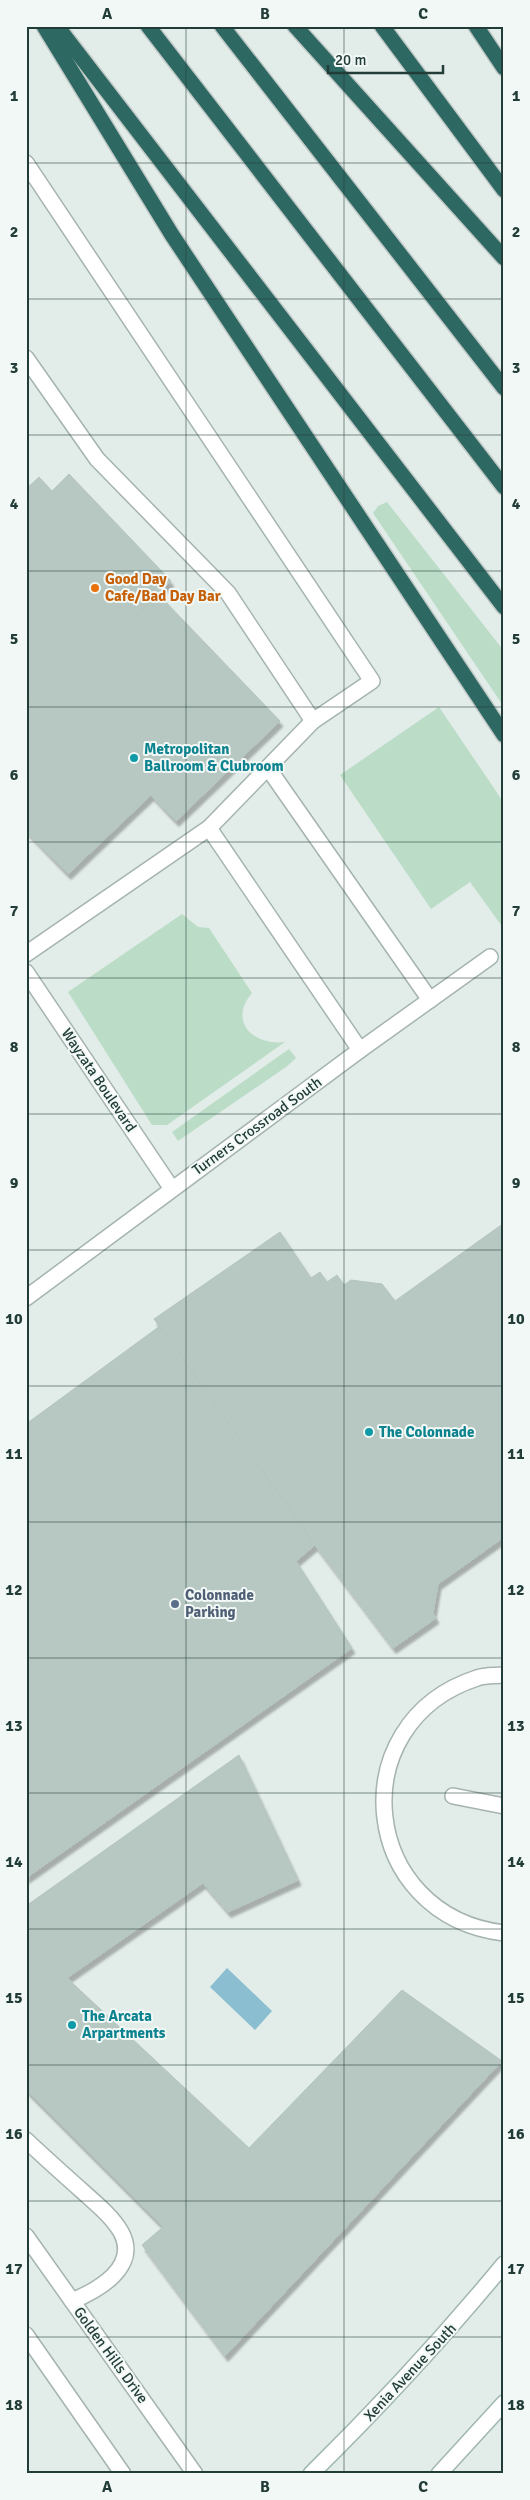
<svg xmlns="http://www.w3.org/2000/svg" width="530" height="2500" viewBox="0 0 530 2500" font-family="Signika,sans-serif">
<defs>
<filter id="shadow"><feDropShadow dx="3" dy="5.5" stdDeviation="1" flood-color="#0004"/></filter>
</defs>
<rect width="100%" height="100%" fill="#e2ece8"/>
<g fill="#bbddc8">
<polygon points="387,502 504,651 504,707 373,513 378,506"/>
<polygon points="439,707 504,803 504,929 470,882 431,909 340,775"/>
<path d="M182,914L198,927L209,928L252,993C228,1021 253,1046 285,1042L167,1125H152L68,992Z"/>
<polygon points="289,1049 296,1058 286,1067 178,1141 172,1132"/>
</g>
<polygon fill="#8abed0" points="227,1968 272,2011 255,2030 210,1987"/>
<g fill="#b7c7c2" stroke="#b4c5c0" filter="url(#shadow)">
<polygon points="69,474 171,581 38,709 26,696 26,489 39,477 52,491"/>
<polygon points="158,594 280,721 176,821 151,795 68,874 26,831 26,696 38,709"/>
<polygon points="504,1223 504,1537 438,1584 433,1613 436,1618 393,1648 315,1545 154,1319 280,1232 311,1278 320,1272 327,1282 337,1275 344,1285 351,1280 382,1284 395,1301"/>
<polygon points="160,1326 315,1545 296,1561 352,1648 26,1878 26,1424"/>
<polygon points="239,1755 298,1880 228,1912 203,1883 67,1978 249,2148 402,1990 502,2061 225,2356 142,2245 163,2227 26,2090 26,1906"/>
</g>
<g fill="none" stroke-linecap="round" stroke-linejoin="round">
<g stroke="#a5b4b0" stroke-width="18">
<g id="lane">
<polyline points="26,163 372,681 313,721 209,828 26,954"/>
<polyline points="26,358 97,459 228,593 313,721"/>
<polyline points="268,768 430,1000"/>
<polyline points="209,828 360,1050"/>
<path d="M504,1675C495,1676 485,1675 477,1678C339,1723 360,1916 504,1933"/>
<polyline points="453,1796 504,1806"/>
<path d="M26,2140C44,2157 62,2173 81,2190C94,2202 111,2215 121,2232C140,2267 98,2290 72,2301"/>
</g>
</g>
<g stroke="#a5b4b0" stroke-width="18">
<g id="street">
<polyline points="26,972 172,1189"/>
<polyline points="26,1298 360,1050 490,957"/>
<polyline points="26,2236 195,2474"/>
<polyline points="26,2335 123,2474"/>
</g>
</g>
<g stroke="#a0b7b2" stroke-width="18">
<g id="secondary">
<path d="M311,2474C379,2407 443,2338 504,2264"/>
<polyline points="439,2474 504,2403"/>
</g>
</g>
<g stroke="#c1c9c7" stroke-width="18">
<g id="highway">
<polyline points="44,26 172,235 504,735"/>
<polyline points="57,26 504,607"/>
<polyline points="148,26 504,487"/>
<polyline points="222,26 504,388"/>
<polyline points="295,26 504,258"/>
<polyline points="382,26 504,190"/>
<polyline points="476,26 504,68"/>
</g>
</g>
<use href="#lane" stroke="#fff" stroke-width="15"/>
<use href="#street" stroke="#fff" stroke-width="15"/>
<use href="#secondary" stroke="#fff" stroke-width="15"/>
<use href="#highway" stroke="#2e6863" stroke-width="15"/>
</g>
<path fill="none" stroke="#223d38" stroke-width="1" stroke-opacity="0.55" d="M186,26V2474M344,26V2474M26,163H504M26,299H504M26,435H504M26,571H504M26,707H504M26,842H504M26,978H504M26,1114H504M26,1250H504M26,1386H504M26,1522H504M26,1658H504M26,1793H504M26,1929H504M26,2065H504M26,2201H504M26,2337H504"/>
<circle fill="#e8710a" stroke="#f2f8f6" stroke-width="2" cx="95" cy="588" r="5"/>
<g fill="#0f9aa8" stroke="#f2f8f6" stroke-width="2">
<circle cx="134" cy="758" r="5"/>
<circle cx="369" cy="1432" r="5"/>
<circle cx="72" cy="2025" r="5"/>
</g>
<circle fill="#5c6f8a" stroke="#f2f8f6" stroke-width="2" cx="175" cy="1604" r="5"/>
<g text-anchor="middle" stroke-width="4" stroke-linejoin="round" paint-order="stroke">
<g font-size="15" font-weight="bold" fill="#c56008" stroke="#f2f8f6" text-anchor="start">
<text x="105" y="584">Good Day<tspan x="105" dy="17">Cafe/Bad Day Bar</tspan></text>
</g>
<g font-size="15" font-weight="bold" fill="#0d838f" stroke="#f2f8f6" text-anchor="start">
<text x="144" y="754">Metropolitan<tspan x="144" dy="17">Ballroom &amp; Clubroom</tspan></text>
<text x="379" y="1437">The Colonnade</text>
<text x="82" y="2021">The Arcata<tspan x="82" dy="17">Arpartments</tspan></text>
</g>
<g font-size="15" fill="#223d38" stroke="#f2f8f6">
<text transform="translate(99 1080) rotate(56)" y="5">Wayzata Boulevard</text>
<text transform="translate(257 1126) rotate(-36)" y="5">Turners Crossroad South</text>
<text transform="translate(111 2355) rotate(54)" y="5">Golden Hills Drive</text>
<text transform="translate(410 2372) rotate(-47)" y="5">Xenia Avenue South</text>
</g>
<g font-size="15" font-weight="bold" fill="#4e5e75" stroke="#f2f8f6" text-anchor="start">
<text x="185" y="1600">Colonnade<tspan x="185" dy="17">Parking</tspan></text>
</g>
</g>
<rect width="530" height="2500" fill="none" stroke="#f2f8f6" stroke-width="55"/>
<path d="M328 65v8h115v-8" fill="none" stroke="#223d38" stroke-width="2.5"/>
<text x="335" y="65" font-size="15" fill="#223d38" stroke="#f2f8f6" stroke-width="4" paint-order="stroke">20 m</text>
<rect x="28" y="28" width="474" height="2444" fill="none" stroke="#223d38" stroke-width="2"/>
<g font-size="16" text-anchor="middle" font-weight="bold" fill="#223d38">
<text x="107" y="19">A</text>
<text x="265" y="19">B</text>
<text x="423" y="19">C</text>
<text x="14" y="101">1</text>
<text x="516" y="101">1</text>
<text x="14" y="237">2</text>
<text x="516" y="237">2</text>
<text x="14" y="373">3</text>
<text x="516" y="373">3</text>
<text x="14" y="509">4</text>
<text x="516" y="509">4</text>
<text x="14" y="644">5</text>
<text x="516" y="644">5</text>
<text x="14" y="780">6</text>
<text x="516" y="780">6</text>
<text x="14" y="916">7</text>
<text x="516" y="916">7</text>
<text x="14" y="1052">8</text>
<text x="516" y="1052">8</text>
<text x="14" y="1188">9</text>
<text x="516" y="1188">9</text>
<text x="14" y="1324">10</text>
<text x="516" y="1324">10</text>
<text x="14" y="1459">11</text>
<text x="516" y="1459">11</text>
<text x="14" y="1595">12</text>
<text x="516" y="1595">12</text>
<text x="14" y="1731">13</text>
<text x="516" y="1731">13</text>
<text x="14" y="1867">14</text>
<text x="516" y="1867">14</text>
<text x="14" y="2003">15</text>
<text x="516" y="2003">15</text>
<text x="14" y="2139">16</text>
<text x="516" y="2139">16</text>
<text x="14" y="2274">17</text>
<text x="516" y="2274">17</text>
<text x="14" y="2410">18</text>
<text x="516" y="2410">18</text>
<text x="107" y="2492">A</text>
<text x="265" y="2492">B</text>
<text x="423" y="2492">C</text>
</g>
</svg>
